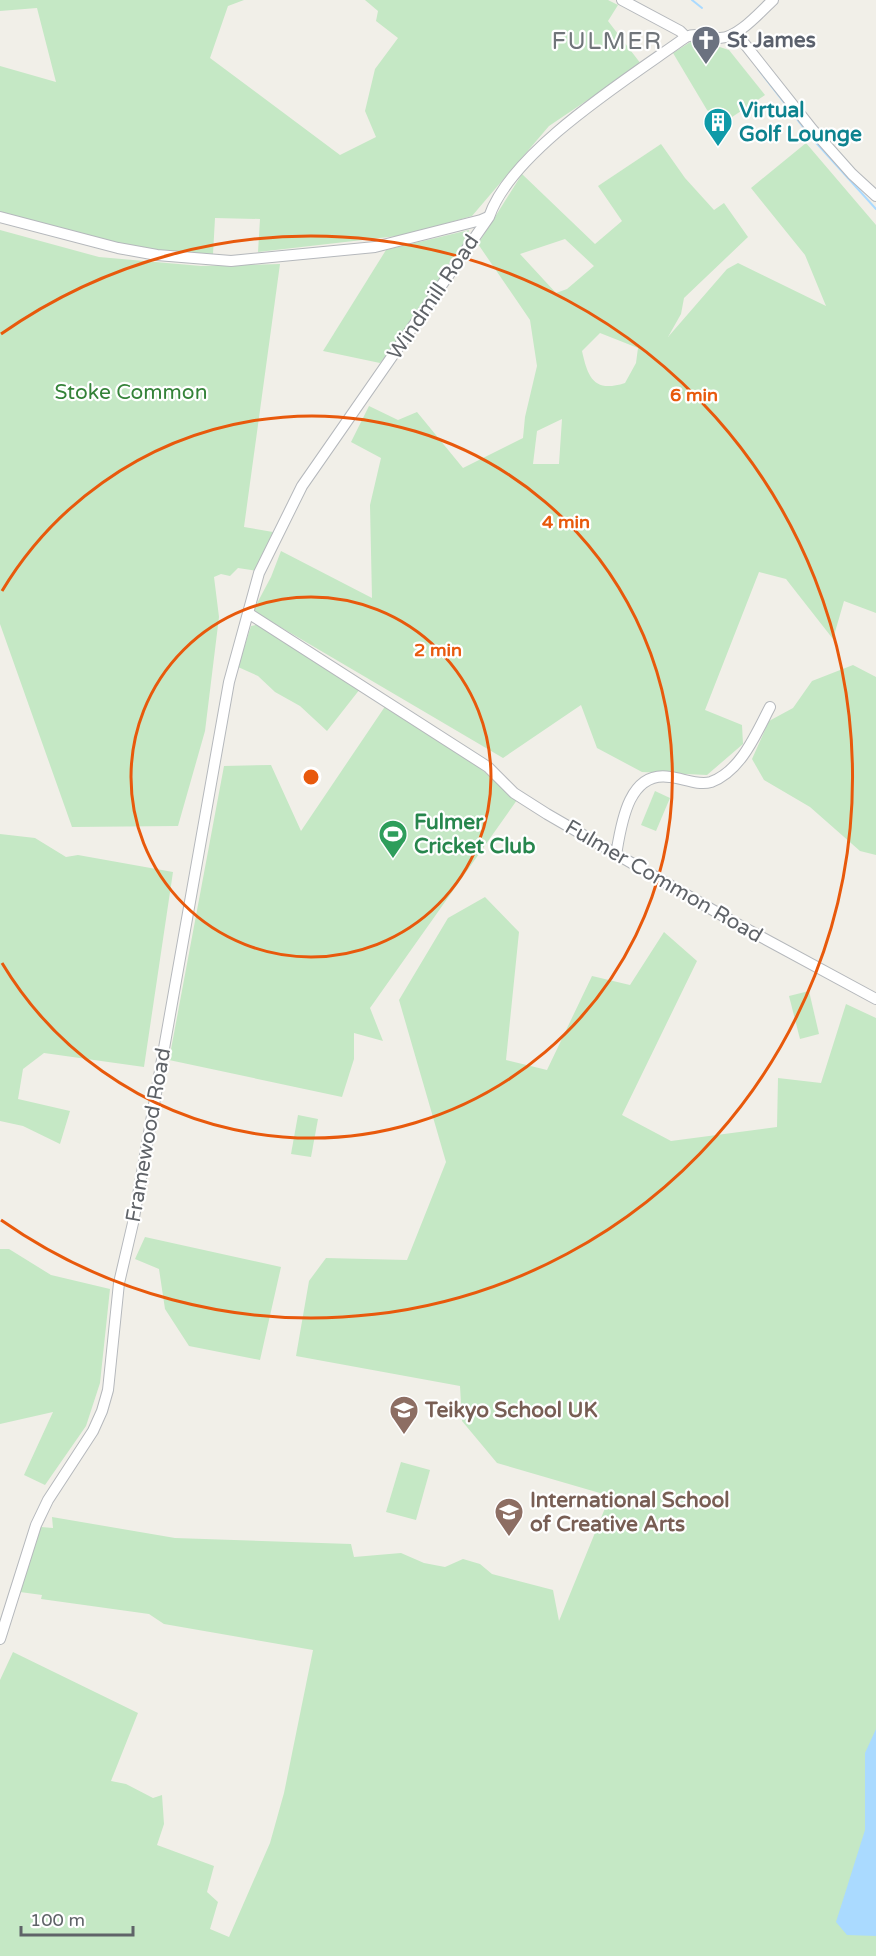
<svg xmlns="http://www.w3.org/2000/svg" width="876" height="1956" viewBox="0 0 876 1956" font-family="'Varela Round',sans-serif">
<rect width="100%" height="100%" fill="#f1efe8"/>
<g fill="#c5e8c5" fill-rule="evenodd">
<polygon points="0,0 244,0 228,6 210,58 340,155 376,137 365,111 375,69 398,38 376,21 378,11 365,0 608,0 618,5 608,21 641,64 549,126 472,216 406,235 258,252 260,219 215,218 213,254 158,251 118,244 0,212 0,66 56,82 37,8 0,11"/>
<polygon points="695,39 729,50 765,95 723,123 707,110 673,53"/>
<path d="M806,143L876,225V613L844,601L833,639L786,579L759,572L705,710L742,725L743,744L707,775L642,772L597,748L581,705L503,758L253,611L271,577L281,551L372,598L370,505L381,458L351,442L369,406L398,420L417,412L463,468L523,438L525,417L537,366L530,320L478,244L522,174L595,244L622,221L598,186L661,144L685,178L714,210L724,203L748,237L684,298L681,314L668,337L727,269L738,263L826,306L805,255L751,188ZM565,239L594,266L567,289L556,293L520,254ZM600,333L638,348L636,363L625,383C594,393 588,378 582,351ZM562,419L559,464H533L537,431Z"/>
<polygon points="0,230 99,257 201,266 280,264 244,527 273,532 257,571 238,568 230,576 221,574 214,577 219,617 205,731 178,826 72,827 0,624"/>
<polygon points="469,230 467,238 427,305 380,363 323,351 386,250"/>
<polygon points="260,624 360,689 327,731 300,706 275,692 258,676 238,667 251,626"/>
<polygon points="853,665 876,677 876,855 860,851 810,807 764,780 752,759 769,721 793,708 812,681"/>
<polygon points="386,705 474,763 517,800 370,1008 383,1041 354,1033 354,1059 342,1097 169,1060 224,766 271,765 301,831"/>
<polygon points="655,791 670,798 656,831 641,825"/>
<polygon points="0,834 35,838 66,857 78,855 173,872 144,1067 44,1053 23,1069 18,1099 70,1111 60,1144 23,1126 0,1121"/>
<polygon points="485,897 519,932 506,1060 547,1070 592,976 630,985 664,932 697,961 622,1115 671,1141 777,1127 778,1078 821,1083 846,1004 876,1018 876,1956 0,1956 0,1680 13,1652 138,1713 111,1781 126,1784 153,1798 162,1795 164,1824 157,1845 214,1866 207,1892 218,1902 210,1929 229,1937 270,1843 284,1793 313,1650 164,1624 149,1614 41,1599 42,1595 20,1592 41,1527 53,1528 52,1517 175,1538 351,1544 354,1557 401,1553 424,1563 445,1567 463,1559 480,1564 492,1574 553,1590 559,1621 610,1496 497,1463 462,1421 460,1386 296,1356 309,1281 326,1258 407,1260 446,1162 399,1000 448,918"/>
<polygon points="809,991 819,1034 800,1039 789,996"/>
<polygon points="298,1115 318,1119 311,1157 291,1154"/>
<polygon points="145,1237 281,1267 260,1360 189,1346 165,1309 159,1269 135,1259"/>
<polygon points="0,1249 9,1249 51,1275 110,1289 100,1383 86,1426 45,1485 24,1475 53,1412 0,1424"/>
<polygon points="401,1462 430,1470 416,1520 386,1512"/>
</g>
<polygon fill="#aadaff" points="876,1729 876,1936 847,1935 836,1922 865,1830 865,1753"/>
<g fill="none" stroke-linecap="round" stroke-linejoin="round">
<g stroke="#aadaff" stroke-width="2">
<polyline points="692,0 702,8"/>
<polyline points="758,69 810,136 876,209"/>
</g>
<g stroke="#b5b8bc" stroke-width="12">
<g id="minor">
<polyline points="622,0 680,31 686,37"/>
<polyline points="736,33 812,129 852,174 876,196"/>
<polyline points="0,217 118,248 157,255 231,261 375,247 481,220 488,217"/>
<polyline points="248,613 488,767 514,793 547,814 730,920 876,999"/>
<path d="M616,855C621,825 628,770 670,777C682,778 698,786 711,782C741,771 756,734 770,707"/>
<path d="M0,1639L36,1525L48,1500L93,1431L102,1411L108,1390L119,1283L133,1223L229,682L259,573L302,486L489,217C511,151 629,78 686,37C698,32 706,38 719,38C737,39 760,12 773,0"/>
</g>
</g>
<use href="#minor" stroke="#fff" stroke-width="10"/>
</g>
<g fill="none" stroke="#e8590c" stroke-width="3">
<circle cx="311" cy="777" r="180"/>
<path d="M2 591A361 361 0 1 1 2 963"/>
<path d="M1 334A541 541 0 1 1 1 1220"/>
</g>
<defs>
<g id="church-pin" transform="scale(1.5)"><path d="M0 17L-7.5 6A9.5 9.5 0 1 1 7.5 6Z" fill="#6b7280" stroke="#fff"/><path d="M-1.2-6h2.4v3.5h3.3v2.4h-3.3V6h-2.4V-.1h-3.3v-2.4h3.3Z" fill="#fff"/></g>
<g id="building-pin" transform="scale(1.5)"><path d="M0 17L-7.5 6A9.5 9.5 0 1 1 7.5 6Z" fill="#0f9aa8" stroke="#fff"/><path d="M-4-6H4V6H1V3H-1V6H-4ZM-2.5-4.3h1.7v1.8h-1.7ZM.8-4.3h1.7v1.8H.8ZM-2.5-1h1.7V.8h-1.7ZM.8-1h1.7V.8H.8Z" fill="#fff"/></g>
<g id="stadium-pin" transform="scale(1.5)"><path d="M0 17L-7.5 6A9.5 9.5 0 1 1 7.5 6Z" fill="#2e9e5b" stroke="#fff"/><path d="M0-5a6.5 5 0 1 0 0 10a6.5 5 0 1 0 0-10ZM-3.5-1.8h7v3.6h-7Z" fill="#fff"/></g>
<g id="school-pin" transform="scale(1.5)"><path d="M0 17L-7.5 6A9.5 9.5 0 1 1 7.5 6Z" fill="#8d6e63" stroke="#fff"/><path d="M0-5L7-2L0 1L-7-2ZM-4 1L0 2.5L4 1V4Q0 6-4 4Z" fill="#fff"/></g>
</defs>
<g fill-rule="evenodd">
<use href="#church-pin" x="706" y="40"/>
<use href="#building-pin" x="718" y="122"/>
<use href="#stadium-pin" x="393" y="834"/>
<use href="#school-pin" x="404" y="1410"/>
<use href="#school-pin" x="509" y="1512"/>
</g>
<g text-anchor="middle" stroke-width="4.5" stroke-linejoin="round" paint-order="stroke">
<g font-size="21" font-weight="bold" fill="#5b616d" stroke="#fff" text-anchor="start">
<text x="727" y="47">St James</text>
</g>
<g font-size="21" font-weight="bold" fill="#0d838f" stroke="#fff" text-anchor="start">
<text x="739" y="117">Virtual<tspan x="739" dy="24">Golf Lounge</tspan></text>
</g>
<g font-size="21" fill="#5f6368" stroke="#fff">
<text transform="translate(433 297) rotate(-56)" y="7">Windmill Road</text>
<text transform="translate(664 881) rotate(30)" y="7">Fulmer Common Road</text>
<text transform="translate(148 1135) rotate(-80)" y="7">Framewood Road</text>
</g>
<g font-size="21" fill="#348238" stroke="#fff">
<text x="131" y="399">Stoke Common</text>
</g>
<g font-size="21" font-weight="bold" fill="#27864d" stroke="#fff" text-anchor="start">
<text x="414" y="829">Fulmer<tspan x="414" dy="24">Cricket Club</tspan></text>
</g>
<g font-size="21" font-weight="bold" fill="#785e54" stroke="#fff" text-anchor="start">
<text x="425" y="1417">Teikyo School UK</text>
<text x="530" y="1507">International School<tspan x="530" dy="24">of Creative Arts</tspan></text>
</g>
<g font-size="24" letter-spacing="1.5" fill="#70757a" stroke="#fff">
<text x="607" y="49">FULMER</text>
</g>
</g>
<circle cx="311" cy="777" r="9" fill="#e8590c" stroke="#fff" stroke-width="3"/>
<g font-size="18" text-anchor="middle" font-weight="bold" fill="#e8590c" stroke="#fff" stroke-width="4.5" stroke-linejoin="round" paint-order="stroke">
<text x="694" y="401">6 min</text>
<text x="566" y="528">4 min</text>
<text x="438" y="656">2 min</text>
</g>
<path d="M21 1926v9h112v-9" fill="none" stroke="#5f6368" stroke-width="3"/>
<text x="30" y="1926" font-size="18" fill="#5f6368" stroke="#ffffff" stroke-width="4.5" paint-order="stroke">100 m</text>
</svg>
